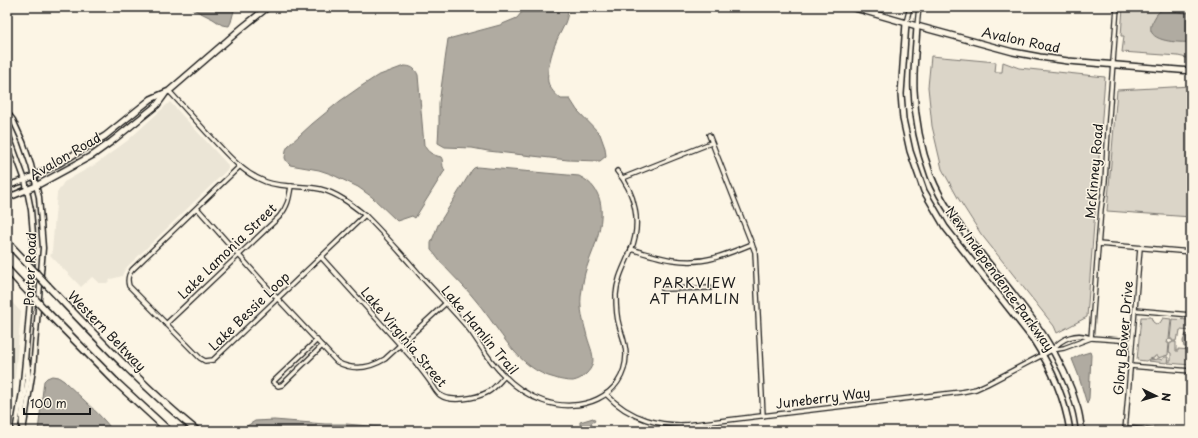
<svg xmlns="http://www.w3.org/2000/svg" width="1198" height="438" viewBox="0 0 1198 438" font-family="'Playpen Sans',sans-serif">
<rect width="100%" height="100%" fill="#fcf5e5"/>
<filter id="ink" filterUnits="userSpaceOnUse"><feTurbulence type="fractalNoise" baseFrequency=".025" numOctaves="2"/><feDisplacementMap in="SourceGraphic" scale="8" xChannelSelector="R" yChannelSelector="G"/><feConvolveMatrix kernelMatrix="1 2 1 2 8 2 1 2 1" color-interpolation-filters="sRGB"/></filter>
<g filter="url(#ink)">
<g fill="#ebe5d6">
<polygon points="170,102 228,165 228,169 128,266 125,269 122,276 115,278 111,279 107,283 99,283 92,277 81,287 50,255 53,253 52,251 57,193 64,182 96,164 127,141"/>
<polygon points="7,297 21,312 14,388 7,427"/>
</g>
<g fill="#dbd5c8" stroke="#7c7872">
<polygon points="1123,7 1191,7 1191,59 1178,56 1122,52 1124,36 1121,36"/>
<polygon points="931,56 996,62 995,72 1002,72 1003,62 1019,68 1105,77 1087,317 1057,333 1054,326 981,234 958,198 942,169 932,126 928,87"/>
<polygon points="1191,86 1191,217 1107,211 1117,90"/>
<polygon points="1141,317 1151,317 1153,322 1156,324 1160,323 1163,318 1171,319 1169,339 1168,339 1167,343 1169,343 1168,355 1158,358 1157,358 1157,356 1155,356 1154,358 1149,359 1146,361 1137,360"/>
<polygon points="1172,319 1191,320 1191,331 1180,330 1179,336 1177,336 1176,341 1172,341 1172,339 1170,339"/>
<polygon points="1172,342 1176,342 1176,351 1178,351 1178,349 1191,350 1191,365 1168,363 1169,361 1171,361 1171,353 1169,352 1170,343 1172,343"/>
<polygon points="1164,357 1168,357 1167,363 1148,361 1149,360 1159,359 1162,360"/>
</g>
<g fill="#b0aba1" stroke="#75726c">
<polygon points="189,7 235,7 231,22 229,26 222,25 213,19"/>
<path d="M526,7H568C569,20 561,30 556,42C552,51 546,73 548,82C550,89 556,95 561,99H570L577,110L600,134L605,148L606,156L600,161L568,160L488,151L472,148L445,147L438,143L439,124V103L448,39L500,25L517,18Z"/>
<path d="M1163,9L1185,13L1191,12V42C1179,43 1141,42 1153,21C1156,15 1158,12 1163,9Z"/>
<path d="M404,66C411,66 415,68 418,75L424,145C428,153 433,155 441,157C444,161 441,166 445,170L415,218L412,216L397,221L372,197L358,187L331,174L319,170L290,165L287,162L285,158L286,150L288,146L312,124L340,101L360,87L377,76Z"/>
<path d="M477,167L579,176C606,189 604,216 596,242C593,252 588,262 585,273C583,281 582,289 581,297C580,309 583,321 586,332C589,348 600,361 586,374C582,378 578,380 573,381C567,381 560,380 555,378C517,369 500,329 477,302C467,289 455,278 444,266C439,261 436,255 431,250V243L438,225L472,170L474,168Z"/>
<polygon points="1186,334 1189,335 1191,340 1191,346 1189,346 1189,347 1184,347 1183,341"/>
<polygon points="1090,352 1091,355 1089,398 1087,404 1078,374 1072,359 1080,355"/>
<path d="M52,376L58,377L64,381C72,389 110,423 112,431H38L44,381L47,378Z"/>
<polygon points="593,418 595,421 591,423 592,425 588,428 587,426 586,426 585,431 581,431 581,425 580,425 580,422"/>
<polygon points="274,420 325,424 346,424 428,431 242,431 242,429 255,421"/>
</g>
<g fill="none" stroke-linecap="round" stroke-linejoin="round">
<g stroke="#1c1c1c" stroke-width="6">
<g id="minor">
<polyline points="906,23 910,7"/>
<polyline points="917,26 919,7"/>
<path d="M169,91C183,106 196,121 210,136C227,154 242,173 266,182C283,188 302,185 320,189C337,193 351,204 365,215C384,234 402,254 420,275C436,293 453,310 469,329C474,335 479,344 484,351C499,373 517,392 543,401C579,414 625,398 626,355C626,344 622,335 619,325C616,315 616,305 616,295C617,278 625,265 631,250C642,223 635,192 617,171"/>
<polyline points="709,135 755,252 763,416"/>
<path d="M240,166L132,270C128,275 127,279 129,286L200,358L205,361L213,360L365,215"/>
<polyline points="623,178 711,143"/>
<path d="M197,208L277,298L337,362C353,371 370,368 385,359L446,303"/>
<polyline points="1098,244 1191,252"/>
<path d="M631,249C659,258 685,266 714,258C727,254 740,249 752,244"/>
<path d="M321,257L412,358C418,366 425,374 431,383C434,387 436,392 440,395C451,403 477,398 488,392C495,388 499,382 504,377"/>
<polyline points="663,289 710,288"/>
<polyline points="1135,310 1191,315"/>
<path d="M166,324L279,217C288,206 289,199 291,186"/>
<polyline points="1091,338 1101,209 1105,181 1108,131 1117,7"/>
<polyline points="317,340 273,382 278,386 282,385 322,346"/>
<path d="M1052,350C1062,338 1076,332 1091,338L1132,341"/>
<polyline points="1130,366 1191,371"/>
<path d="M606,394C629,419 662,428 695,424L961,392L976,389L987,384L1052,350L1064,348L1091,338"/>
<polyline points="1125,428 1158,431"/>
<polyline points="1125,431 1140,248"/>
</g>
</g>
<g stroke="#1c1c1c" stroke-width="7">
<g id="tertiary">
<polyline points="7,112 13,120 23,142 31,165 39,197 43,248 33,370 23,431"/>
<polyline points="7,131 25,180 31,210 33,234 32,277 25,361 22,392 15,431"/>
<path d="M22,427C19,405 32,383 27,361"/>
</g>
</g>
<g stroke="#1c1c1c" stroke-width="8">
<g id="secondary">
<polyline points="851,7 917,26 1013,52 1040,57 1068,61 1191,71"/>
<path d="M906,23L901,94L903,119L910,151L924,191L945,227L1033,339C1051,367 1065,398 1070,431"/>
<path d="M917,26C916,47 913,69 914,90C915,118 921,149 931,176C943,207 965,233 985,259C1022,305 1061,349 1077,407C1080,415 1080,423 1082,431"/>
<polyline points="7,186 25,180 58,164 105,136 151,99 169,91 243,27 268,7"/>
<polyline points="7,198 36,186 93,155 111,142 157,105 165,94"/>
</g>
</g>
<g stroke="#1c1c1c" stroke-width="9">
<g id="motorway">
<polyline points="7,242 23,259"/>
<polyline points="7,269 20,283"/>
<path d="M48,286C96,336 143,387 197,431"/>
<polyline points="47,312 117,383 169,431"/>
</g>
</g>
<use href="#minor" stroke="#fcf5e5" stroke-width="3.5"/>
<use href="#tertiary" stroke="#fcf5e5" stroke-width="4"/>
<use href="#secondary" stroke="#fcf5e5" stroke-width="5"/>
<use href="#motorway" stroke="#fcf5e5" stroke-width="6"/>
<g stroke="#1c1c1c" stroke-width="9" stroke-linecap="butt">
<g id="motorway-bridge">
<polyline points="23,259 48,286"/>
<polyline points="20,283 47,312"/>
</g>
</g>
<use href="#motorway-bridge" stroke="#fcf5e5" stroke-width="6"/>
</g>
</g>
<g text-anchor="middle" stroke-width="3" stroke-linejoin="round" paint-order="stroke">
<g font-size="13" fill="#1c1c1c" stroke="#fcf5e5">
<text transform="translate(1021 40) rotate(12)" y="5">Avalon Road</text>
<text transform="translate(65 156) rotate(-30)" y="5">Avalon Road</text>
<text transform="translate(1094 171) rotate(-85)" y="5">McKinney Road</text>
<text transform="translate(227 251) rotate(-44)" y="5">Lake Lamonia Street</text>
<text transform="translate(30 269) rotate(-88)" y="5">Porter Road</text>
<text transform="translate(1000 279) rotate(54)" y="5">New Independence Parkway</text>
<text transform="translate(249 311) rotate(-44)" y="5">Lake Bessie Loop</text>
<text transform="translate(480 330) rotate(50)" y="5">Lake Hamlin Trail</text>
<text transform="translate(107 331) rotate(46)" y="5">Western Beltway</text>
<text transform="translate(404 337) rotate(50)" y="5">Lake Virginia Street</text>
<text transform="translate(1123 338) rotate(-85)" y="5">Glory Bower Drive</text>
<text transform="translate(823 398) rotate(-7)" y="5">Juneberry Way</text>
</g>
<g font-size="14" letter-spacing="1" fill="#1c1c1c" stroke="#fcf5e5">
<text x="695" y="288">PARKVIEW<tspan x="695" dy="16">AT HAMLIN</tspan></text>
</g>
</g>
<rect width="1198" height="438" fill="none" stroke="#fcf5e5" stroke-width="24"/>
<rect x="12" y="12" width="1174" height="414" fill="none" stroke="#1c1c1c" stroke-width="1.5" filter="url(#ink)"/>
<g transform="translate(1156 396) rotate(95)" stroke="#fcf5e5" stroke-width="3" paint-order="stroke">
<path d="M0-3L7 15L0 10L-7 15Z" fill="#1c1c1c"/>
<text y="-6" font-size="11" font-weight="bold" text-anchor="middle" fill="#1c1c1c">N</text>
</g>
<path d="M24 408v6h66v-6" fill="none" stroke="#1c1c1c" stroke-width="2"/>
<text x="30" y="408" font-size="12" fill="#1c1c1c" stroke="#fcf5e5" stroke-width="3" paint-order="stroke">100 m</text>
</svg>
